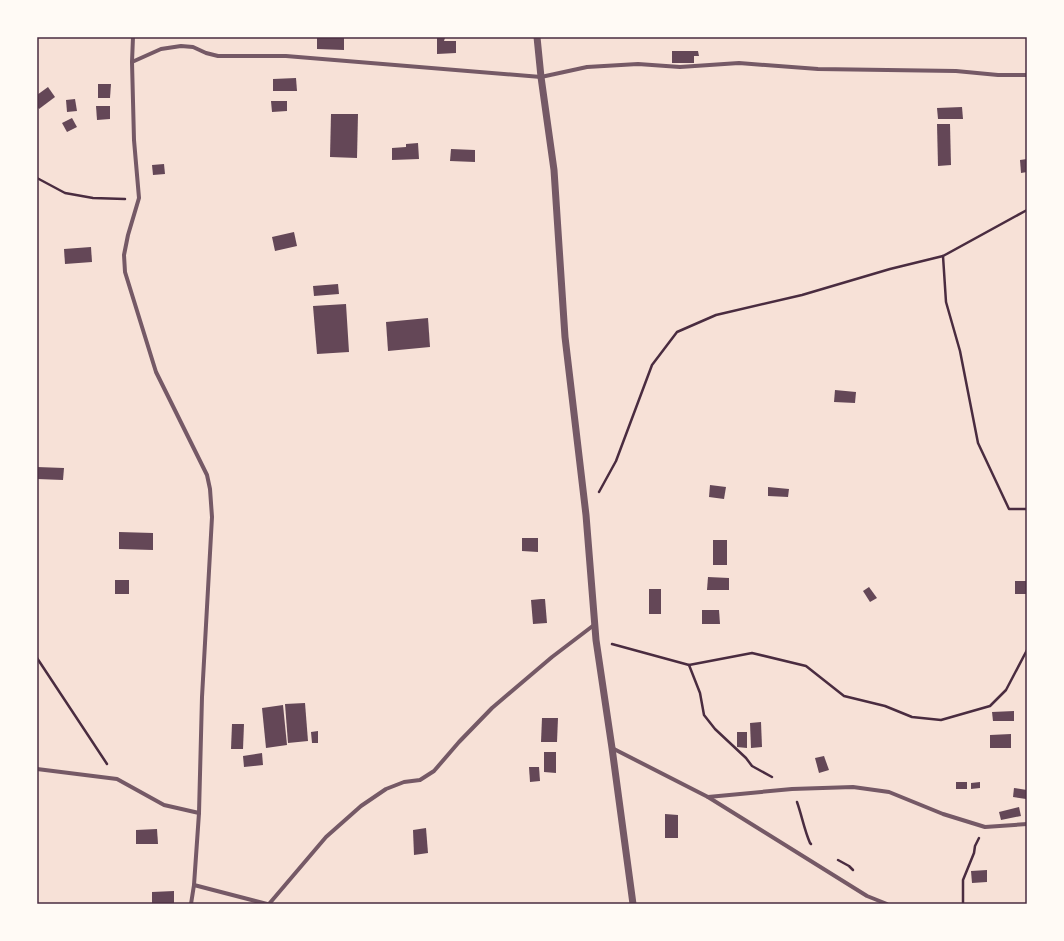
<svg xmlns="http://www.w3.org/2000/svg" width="1064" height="941" viewBox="0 0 1064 941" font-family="Figtree,sans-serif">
<rect width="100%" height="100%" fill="#f7e1d7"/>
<g fill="#644757">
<polygon points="317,37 344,37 344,50 317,49"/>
<polygon points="437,38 445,38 444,41 456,41 456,53 437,54"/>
<polygon points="672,51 698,51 699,56 694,56 694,63 672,63"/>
<polygon points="296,78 297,91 273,91 273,79"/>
<polygon points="98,84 111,84 110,98 98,98"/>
<polygon points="48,87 55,97 39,109 37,106 37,95"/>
<polygon points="75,99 77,111 67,112 66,100"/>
<polygon points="271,101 287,101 287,111 272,112"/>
<polygon points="96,106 110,106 110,119 97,120"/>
<polygon points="962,107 963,119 938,119 937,108"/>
<polygon points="331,114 358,114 357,158 330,157"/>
<polygon points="72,118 77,127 67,132 62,123"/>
<polygon points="937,124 950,124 951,165 938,166"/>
<polygon points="418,143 419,159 392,160 392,148 406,147 406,144"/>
<polygon points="451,149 475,150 475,162 450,161"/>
<polygon points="1027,159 1027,172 1021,173 1020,160"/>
<polygon points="164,164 165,174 153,175 152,165"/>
<polygon points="294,232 297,246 275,251 272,237"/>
<polygon points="91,247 92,262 65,264 64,249"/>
<polygon points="338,284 339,294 314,296 313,286"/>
<polygon points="346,304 349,352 317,354 313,306"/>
<polygon points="428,318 430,347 388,351 386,322"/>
<polygon points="835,390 856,392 855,403 834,402"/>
<polygon points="37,467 64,468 63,480 37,479"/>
<polygon points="710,485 726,487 724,499 709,497"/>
<polygon points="768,487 789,489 788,497 768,496"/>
<polygon points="119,532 153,533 153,550 119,549"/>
<polygon points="522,538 538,538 538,552 522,551"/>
<rect x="713" y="540" width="14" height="25"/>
<polygon points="708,577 729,578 729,590 707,590"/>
<rect x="115" y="580" width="14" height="14"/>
<rect x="1015" y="581" width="12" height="13"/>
<polygon points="869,587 877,598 870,602 863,591"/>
<rect x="649" y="589" width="12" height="25"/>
<polygon points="541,599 545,599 547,623 533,624 531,600"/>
<polygon points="702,610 719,610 720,624 702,624"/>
<polygon points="305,703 308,741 288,743 285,704"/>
<polygon points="283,705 287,745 266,748 262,708"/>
<polygon points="1014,711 1014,721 993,721 992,712"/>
<polygon points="542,718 558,718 557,742 541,742"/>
<polygon points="761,722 762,747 751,748 750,723"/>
<polygon points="232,724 244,724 243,749 231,749"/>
<polygon points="318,731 318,743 312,743 311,732"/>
<polygon points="737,732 747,732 747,748 737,747"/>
<polygon points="1011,734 1011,748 990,748 990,735"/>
<polygon points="544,752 556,752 556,773 544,772"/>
<polygon points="262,753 263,765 244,767 243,756"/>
<polygon points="824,756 829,770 819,773 815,758"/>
<polygon points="529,767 539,767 540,781 530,782"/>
<rect x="956" y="782" width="11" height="7"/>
<polygon points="980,782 980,788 971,789 971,783"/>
<polygon points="1014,788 1027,790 1026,799 1013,797"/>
<polygon points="1019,807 1021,816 1001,820 999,812"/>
<polygon points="665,814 678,815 678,838 665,838"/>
<polygon points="426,828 428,853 414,855 413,830"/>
<polygon points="157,829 158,844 136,844 136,830"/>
<polygon points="987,870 987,882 972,883 971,871"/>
<polygon points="174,891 174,904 152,904 152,892"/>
</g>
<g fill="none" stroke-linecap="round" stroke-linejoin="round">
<g stroke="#4a2c40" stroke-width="2.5">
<polyline points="37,178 65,193 93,198 125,199"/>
<polyline points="943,256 946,302 960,351 978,443 1009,509 1027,509"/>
<polyline points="599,492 616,461 652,365 677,332 716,315 802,295 890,269 943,256 1027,210"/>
<polyline points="612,644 689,665 752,653 806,666 844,696 885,706 912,717 941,720 990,706 1006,690 1027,650"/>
<polyline points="37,658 107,764"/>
<polyline points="689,665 700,693 704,715 715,729 746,758 752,766 772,777"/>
<path d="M797,802C802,816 804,829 810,843L811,844"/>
<polyline points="838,860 849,866 853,870"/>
<polyline points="963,904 963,880 974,853 975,846 979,838"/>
</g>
<g stroke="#755966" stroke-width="4">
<polyline points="132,62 133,37"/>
<polyline points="612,748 708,797 867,896 887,904"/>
<polyline points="37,769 117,779 164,805 199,813 194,885 267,904"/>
<polyline points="708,797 792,789 853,787 889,792 943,814 985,827 1027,824"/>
<polyline points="199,813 202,697 212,517 210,489 207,475 156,372 125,272 124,255 128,235 139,198 134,140 132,62 161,49 181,46 193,47 206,53 218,56 286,56 541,77 587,67 638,64 680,67 739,63 818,69 956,71 998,75 1027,75"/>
<polyline points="191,904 194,885"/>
<polyline points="269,904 326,837 361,806 386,789 404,782 420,780 434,771 459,742 492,708 552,657 594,625"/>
</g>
<polyline stroke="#755966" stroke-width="7" points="537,37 541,77 554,170 565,337 586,515 596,640 612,748 633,904"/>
</g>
<rect width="1064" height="941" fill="none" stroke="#fffaf5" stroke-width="76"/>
<rect x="38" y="38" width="988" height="865" fill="none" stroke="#4a2c40" stroke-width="1.5"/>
</svg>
